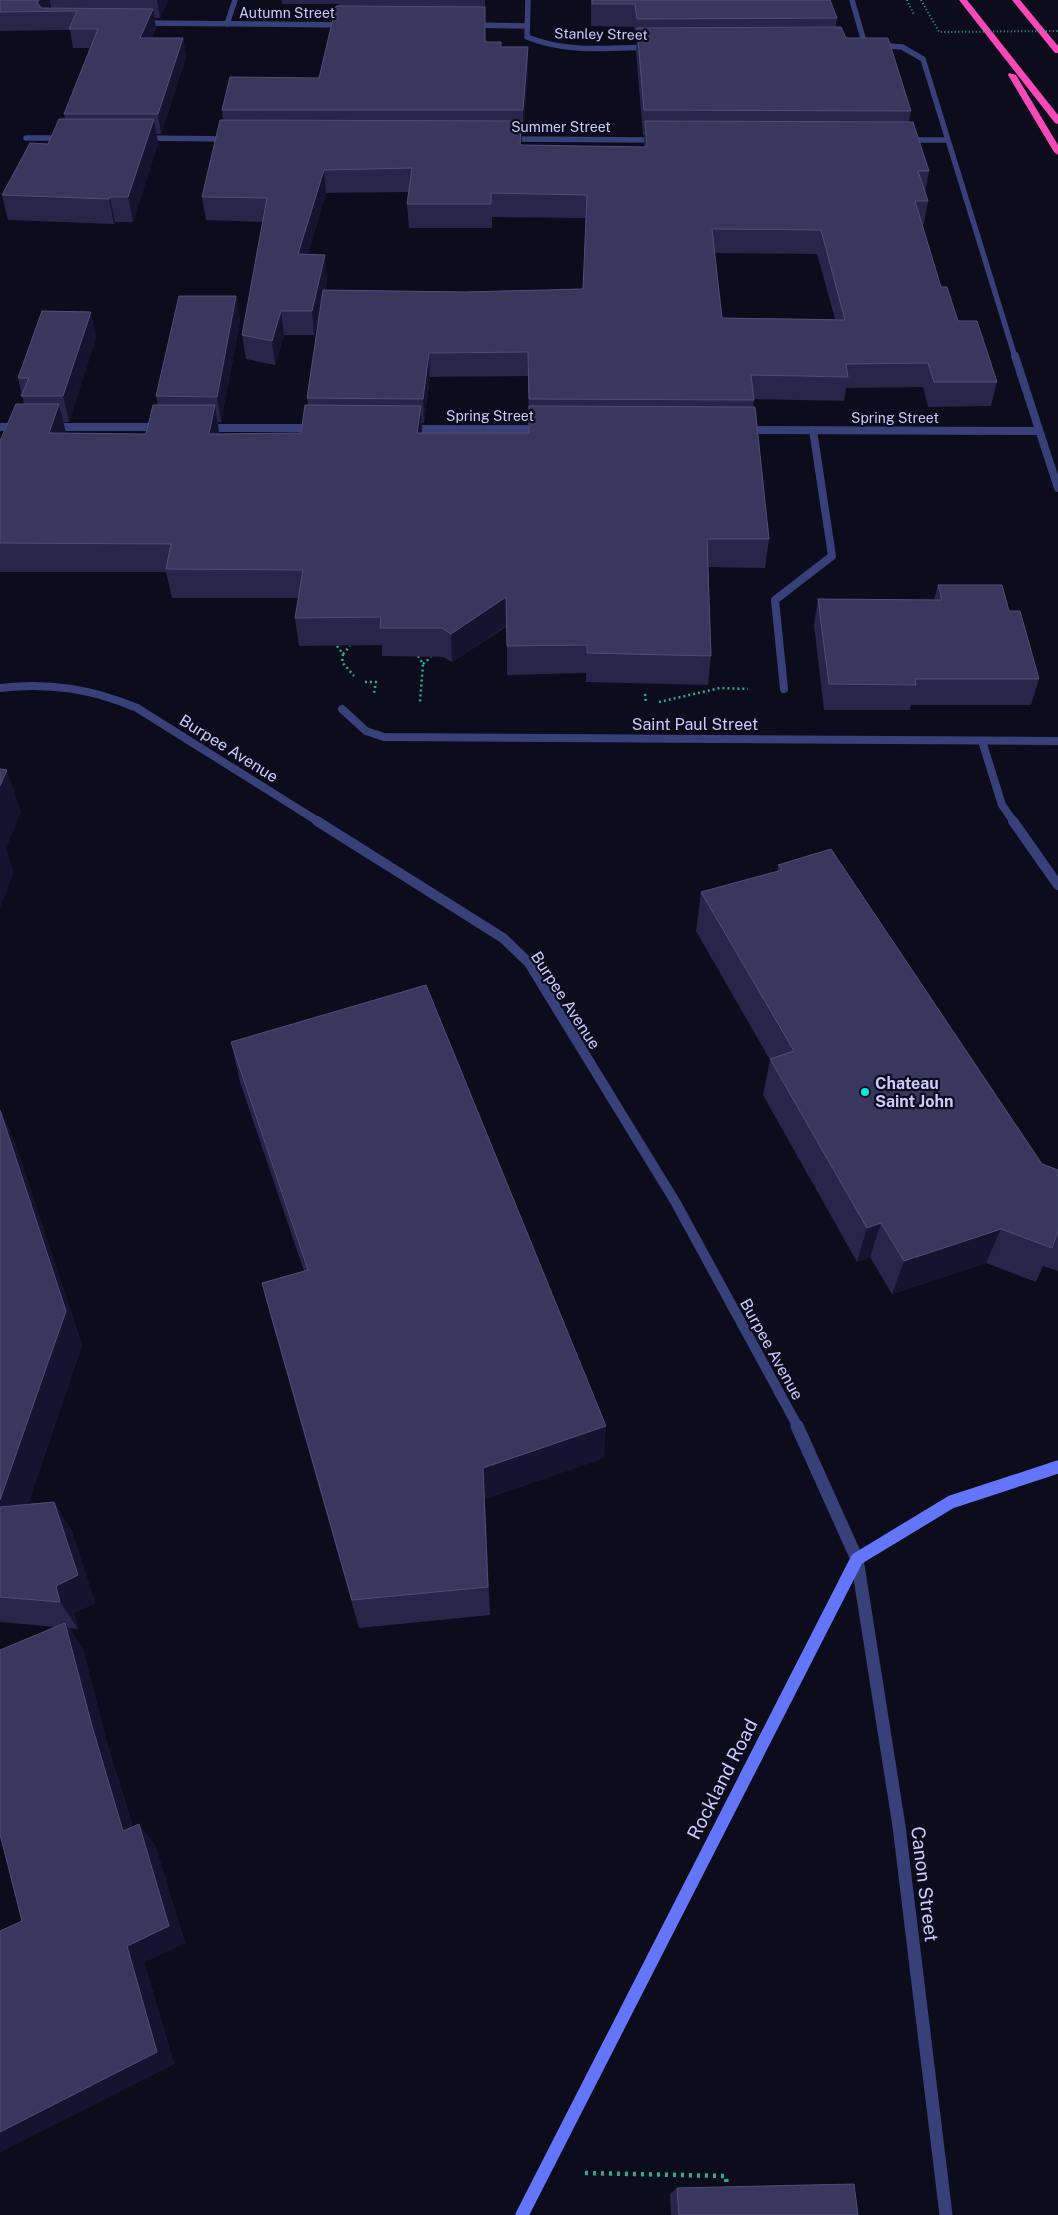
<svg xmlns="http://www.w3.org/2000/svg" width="1058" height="2215" viewBox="0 0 1058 2215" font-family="'Public Sans',sans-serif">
<rect width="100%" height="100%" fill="#0c0c1c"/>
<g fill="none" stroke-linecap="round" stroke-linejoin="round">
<polyline stroke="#30aa90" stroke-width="2" stroke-dasharray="1 2.5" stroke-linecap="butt" points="907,0 914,15"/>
<g stroke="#30aa90" stroke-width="2.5" stroke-dasharray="2 3" stroke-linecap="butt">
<polyline points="337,646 343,654 342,662 354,676"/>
<polyline points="343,654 350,646"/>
<polyline points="418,656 423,664 420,702"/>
<polyline points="423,664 431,657"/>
<polyline points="365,682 376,682 374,693"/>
<polyline points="645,694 646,703"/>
<polyline points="659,702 720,688 748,689"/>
</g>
<polyline stroke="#30aa90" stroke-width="4.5" stroke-dasharray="3 5" stroke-linecap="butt" points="585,2173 726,2176 727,2189"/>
<g stroke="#38407a" stroke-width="8">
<polyline points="784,689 775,600 832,556 813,430"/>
<polyline points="982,741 1002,805 1014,822"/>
</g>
<polyline stroke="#38407a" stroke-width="10" points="1013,821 1058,885"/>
<g stroke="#38407a" stroke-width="5.5">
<path d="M528,0L527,37C566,53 608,48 649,47"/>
<polyline points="852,0 865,45"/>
<polyline points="143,23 346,25"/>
<polyline points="227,24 235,0"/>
<polyline points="473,25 527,26"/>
<polyline points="878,45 902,47 923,59 1015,357"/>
<polyline points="26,138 65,138"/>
<polyline points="144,138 230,139"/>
<polyline points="509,139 657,140"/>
<polyline points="907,140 947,140"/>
</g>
<g stroke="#38407a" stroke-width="8">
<polyline points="1015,356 1058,488"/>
<polyline points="2,427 19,427"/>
<polyline points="51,427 159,427"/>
<polyline points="206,428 314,428"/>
<polyline points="409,429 542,429"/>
<polyline points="744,430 1038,431"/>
<path d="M0,688C49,682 92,689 137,708L319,822"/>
<polyline points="342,709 366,731 384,737 1058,741"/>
</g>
<polyline stroke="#38407a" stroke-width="10" points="317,821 503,938 529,963 676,1203 798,1427"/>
<polyline stroke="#38407a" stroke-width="13" points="797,1426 857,1559 899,1826 946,2215"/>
<polyline stroke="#6376fa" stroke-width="13" points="522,2215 857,1559 951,1502 1058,1467"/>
<g fill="#f948b8" fill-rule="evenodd">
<polygon points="959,0 967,0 1058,115 1058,124 1055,123"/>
<polygon points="1012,0 1020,0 1058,46 1058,53 1055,53"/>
<polygon points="1009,73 1016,75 1058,145 1058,155 1054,152 1008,75"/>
</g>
<polyline stroke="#30aa90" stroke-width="2" stroke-dasharray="1 2.5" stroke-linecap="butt" points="921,0 939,32 1058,31"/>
</g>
<g fill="#27254a" fill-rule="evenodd">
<path d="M0,0H168L160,18H154L156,28L152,38H183L186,57L161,134H157L158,143L133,222H115L114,224L8,220L2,195L48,144L65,119L64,114L90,48H73L70,30L0,31ZM50,2L51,8H48L50,3Z"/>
<path d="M282,0H485V42L501,47L528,71L523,134H522V145L644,147V135H643L636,51L637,42H636L634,27L591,26V0H830L837,18L836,27L911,111L909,122L929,171L925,193L928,201L924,224H922L941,287L958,321L997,382L991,406L928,407L923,387L846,388L844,401L754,399L753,407L769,539L765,568L708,567L711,656L708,685L586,682V673L507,675V626L452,662L443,657L382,656V645L299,646L295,618L298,598H172L166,572H0V441L24,404L18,378L96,337L69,422H63L65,433L146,434L158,405L156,396L236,296L240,321L221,422H218L219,434L301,433L308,405L307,398L321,308L314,335H284L275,365L246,359L242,335L263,222L206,220L202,197L223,120L222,110L319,78L339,4H282ZM409,192L407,204L409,228H492V217L586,218L583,289L465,292L325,290L327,278L308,254L326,193ZM714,253L817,254L835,319L722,318ZM528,376L529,433H422V423H424L430,377Z"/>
<polygon points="938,585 1009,611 1039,679 1031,705 911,705 910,710 824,710 814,625 818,599 934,600"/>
<polygon points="778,865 1042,1164 1058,1170 1058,1271 1043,1266 1036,1282 986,1263 892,1294 870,1257 857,1262 763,1095 770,1060 696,931 701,892 777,872"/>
<polygon points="231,1042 604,1458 485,1499 490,1615 359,1628 271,1318 262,1283 304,1271 240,1082"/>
<polygon points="0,1109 16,1146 82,1345 28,1504 54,1502 72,1532 95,1603 74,1613 78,1629 69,1628 83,1650 109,1750 133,1827 155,1845 185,1943 144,1962 174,2064 0,2152 0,1931 22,1921 56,1627 0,1622"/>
<polygon points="677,2188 858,2215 671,2215 670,2194"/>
</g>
<g fill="#151430">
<polygon points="39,0 50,0 50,2 46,11 37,3"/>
<polygon points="157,0 168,0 160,18"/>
<polygon points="153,9 156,28 143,57 140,38"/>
<polygon points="183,38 186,57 161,134 158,114"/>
<polygon points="528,47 528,71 523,134 523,110"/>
<polygon points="154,119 158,143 133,222 128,197"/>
<polygon points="522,121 522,144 520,169 520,145"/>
<polygon points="324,170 326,193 301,278 298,254"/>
<polygon points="110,197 115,222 114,224 109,199"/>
<polygon points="325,255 327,278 314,335 312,311"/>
<polygon points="236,296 240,321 221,422 217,397"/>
<polygon points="281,311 284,335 275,365 272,341"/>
<polygon points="91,312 96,337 69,422 63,396"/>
<polygon points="429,353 430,377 424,423 423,399"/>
<polygon points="59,404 66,433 56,462 49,433"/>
<polygon points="215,405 219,433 214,463 209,434"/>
<polygon points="421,406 422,434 417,433"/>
<polygon points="506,597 507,625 452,662 451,634"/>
<polygon points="7,770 21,812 6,849 14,872 0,908 0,786"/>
<polygon points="0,1109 16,1146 82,1345 17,1537 0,1511"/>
<polygon points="881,1223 870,1257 857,1262 867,1228"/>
<polygon points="1001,1229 986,1263 892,1294 904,1261"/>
<polygon points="606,1426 604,1458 485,1499 490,1615 483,1468"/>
<polygon points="54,1502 72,1532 95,1603 74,1613 78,1629 60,1602 56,1586"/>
<polygon points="65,1623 83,1650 109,1750 140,1851 123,1831 92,1726"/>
<polygon points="139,1824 155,1845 185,1943 144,1962 174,2064 0,2152 0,2132 127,1946"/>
</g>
<g fill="#39375e" stroke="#4f4e77" fill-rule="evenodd">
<polygon points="0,0 39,0 37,3 42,8 153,9 140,38 183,38 158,114 64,114 98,29 69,29 77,11 0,12"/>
<polygon points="592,0 830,0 837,18 637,19 635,4 592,4"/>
<polygon points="336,6 485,7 485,42 501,42 501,47 528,47 523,110 222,110 230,77 319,78"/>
<polygon points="841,27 846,38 888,38 911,111 644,110 637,28"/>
<polygon points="59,119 154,119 128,197 110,197 109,199 2,195 30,143 48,144"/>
<path d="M220,120L522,121L520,145L647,147L645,121L913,122L929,171H918L928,201H915L941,287H947L958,321H977L997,382H934L928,363L846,364L848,377L751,375L754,400L529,399L528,352L429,353L423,399L307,398L323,290L465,292L583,289L587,195L491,193V204H407L412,168L324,170L298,254L325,255L312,311H281L272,341L242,335L267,198L202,197ZM712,229L821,230L845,320L722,318Z"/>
<polygon points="179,296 236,296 217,397 156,396"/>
<polygon points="42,311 91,312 63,396 21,396 29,378 18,378"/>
<polygon points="16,404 59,404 49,433 146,434 153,405 215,405 209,434 301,433 305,405 421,406 417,433 529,433 529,406 755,407 769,539 707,539 711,656 587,653 587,645 507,646 506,597 451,634 442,628 380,628 381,617 295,618 303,570 166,569 171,544 0,543 0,441"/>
<polygon points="938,585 1002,585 1009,611 1020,611 1039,679 915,679 916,685 829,684 818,599 942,600"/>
<polygon points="0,769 7,770 0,786"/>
<polygon points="831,849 1042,1164 1058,1170 1058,1231 1052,1248 1001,1229 904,1261 881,1223 867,1228 770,1059 794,1051 701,892 782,870 778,865"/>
<polygon points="426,985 606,1426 483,1468 488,1587 352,1600 262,1283 308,1270 231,1042"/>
<polygon points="0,1110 66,1311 0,1500"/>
<polygon points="54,1502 78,1575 56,1586 60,1602 0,1597 0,1507"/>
<polygon points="65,1623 92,1726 123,1831 139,1824 169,1926 127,1946 157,2052 0,2132 0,1931 22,1921 0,1834 0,1650"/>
<polygon points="854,2184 858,2215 679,2215 677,2188"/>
</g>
<circle fill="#08ebdf" stroke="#0c0c1c" stroke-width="2" cx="865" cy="1092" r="5"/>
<g text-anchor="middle" stroke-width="4.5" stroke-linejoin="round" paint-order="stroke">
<g font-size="14" fill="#c9cbfd" stroke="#0c0c1c">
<text x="287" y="18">Autumn Street</text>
<text transform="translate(601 34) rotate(1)" y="5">Stanley Street</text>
<text x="561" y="132">Summer Street</text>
<text x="490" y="421">Spring Street</text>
<text x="895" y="423">Spring Street</text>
</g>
<g font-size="16" fill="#c9cbfd" stroke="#0c0c1c">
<text x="695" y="730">Saint Paul Street</text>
<text transform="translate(229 748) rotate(32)" y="6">Burpee Avenue</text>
<text transform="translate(566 1000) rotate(57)" y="6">Burpee Avenue</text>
<text transform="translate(772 1349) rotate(61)" y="6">Burpee Avenue</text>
</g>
<g font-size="16" font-weight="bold" fill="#c9cbfd" stroke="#0c0c1c" text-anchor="start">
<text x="875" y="1089">Chateau<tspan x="875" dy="18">Saint John</tspan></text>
</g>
<g font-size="19" fill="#c9cbfd" stroke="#0c0c1c">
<text transform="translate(722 1779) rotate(-63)" y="7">Rockland Road</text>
<text transform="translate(925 1884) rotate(83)" y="7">Canon Street</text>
</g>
</g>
</svg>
